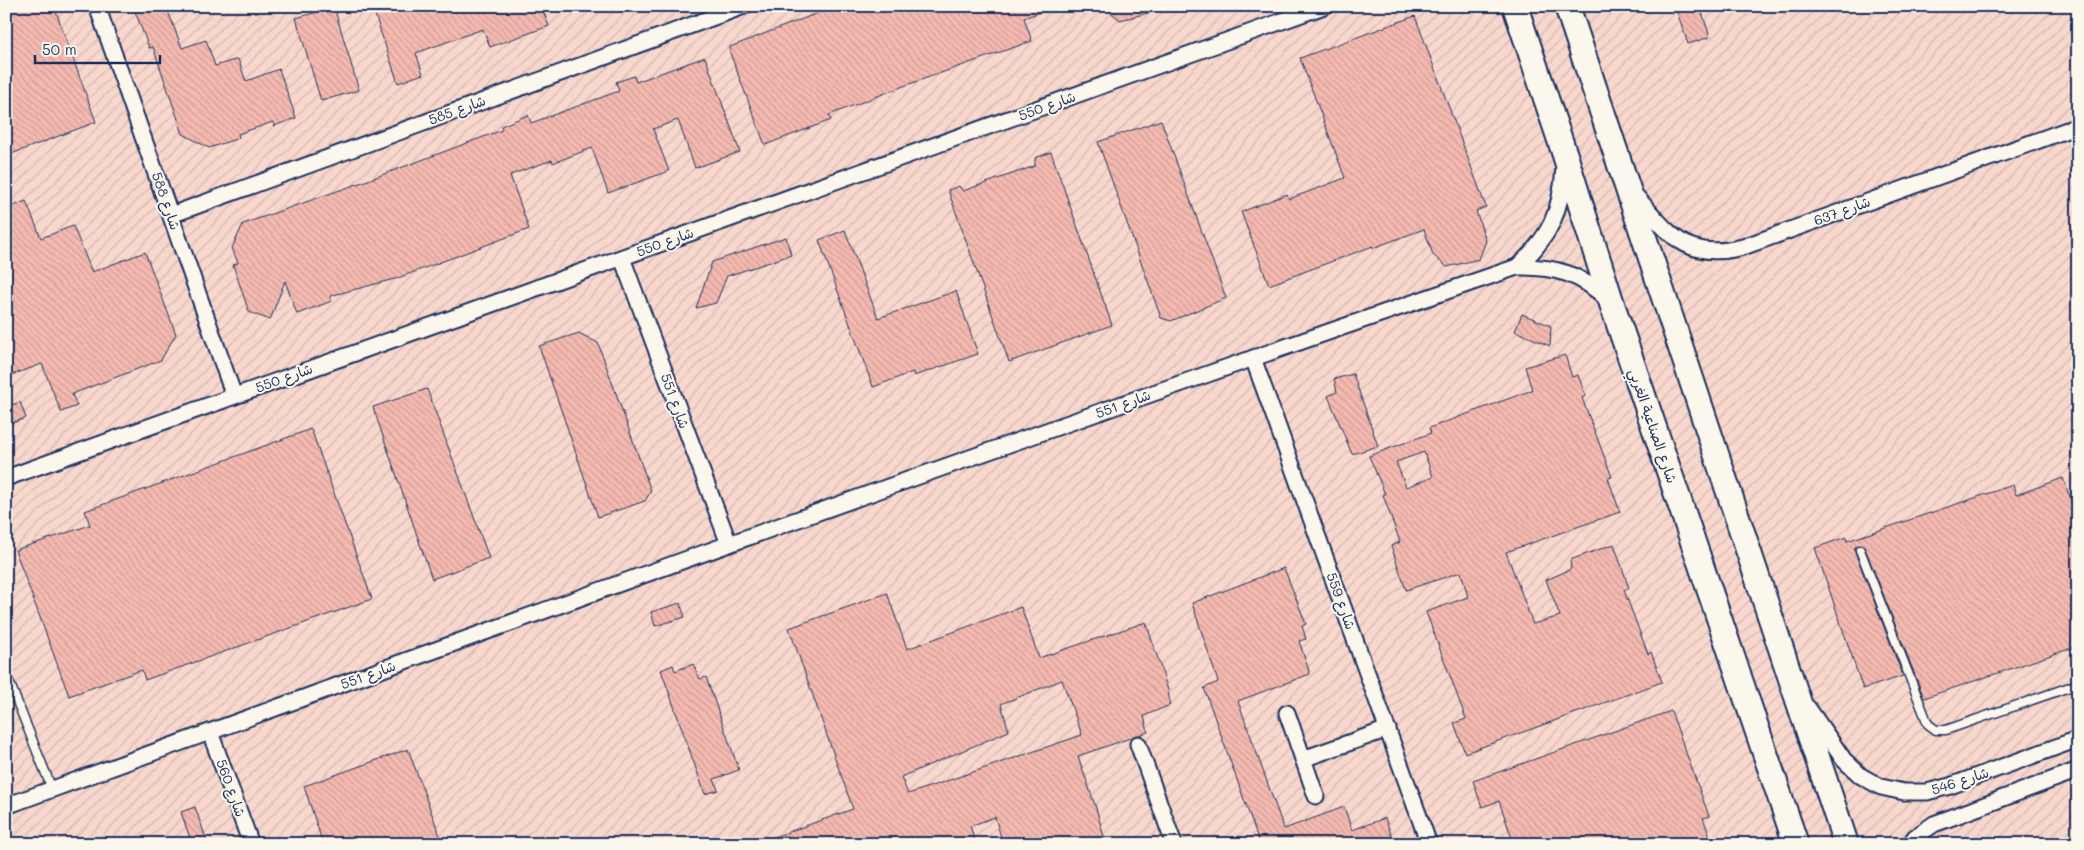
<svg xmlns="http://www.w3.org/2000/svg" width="2084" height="850" viewBox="0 0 2084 850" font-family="Mali,'Playpen Sans Arabic',sans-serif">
<defs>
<pattern id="industrial-furrows" width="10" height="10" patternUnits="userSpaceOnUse" patternTransform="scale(1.25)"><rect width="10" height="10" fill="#f8d7cd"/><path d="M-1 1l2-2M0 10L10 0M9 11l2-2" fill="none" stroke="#d4b9b2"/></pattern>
<pattern id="building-back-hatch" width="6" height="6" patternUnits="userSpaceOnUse" patternTransform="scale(1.25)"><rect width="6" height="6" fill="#f4b9af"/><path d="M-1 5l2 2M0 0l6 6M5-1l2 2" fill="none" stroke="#d19f99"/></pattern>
</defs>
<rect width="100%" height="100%" fill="#f9e4da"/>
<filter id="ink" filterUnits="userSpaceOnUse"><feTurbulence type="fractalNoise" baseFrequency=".02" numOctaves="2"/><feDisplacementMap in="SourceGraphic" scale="10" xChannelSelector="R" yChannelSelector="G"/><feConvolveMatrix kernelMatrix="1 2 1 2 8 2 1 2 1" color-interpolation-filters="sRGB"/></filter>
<g filter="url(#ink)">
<rect fill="url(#industrial-furrows)" x="6" y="6" width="2072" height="838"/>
<g fill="url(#building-back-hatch)" stroke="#1b2f5e" fill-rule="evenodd">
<polygon points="6,6 54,6 96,122 6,156"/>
<polygon points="133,6 166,6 182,48 206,40 215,66 238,59 246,81 279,69 296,118 274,126 273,122 238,134 239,138 209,148 183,134 153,47 149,48"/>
<polygon points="372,6 541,6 549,26 490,47 483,29 416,53 423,74 398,83"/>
<polygon points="836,6 1051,6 1051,8 1024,18 1032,41 901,87 829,115 831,120 765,145 730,53 730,47"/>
<polygon points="1103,6 1155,6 1156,11 1120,20"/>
<polygon points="1675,6 1700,6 1710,37 1688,44"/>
<polygon points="334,7 359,90 321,101 296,18"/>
<polygon points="1415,16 1486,207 1476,211 1486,241 1479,259 1447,267 1433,255 1424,229 1373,248 1373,246 1269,285 1241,212 1287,194 1289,199 1345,178 1300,58"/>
<polygon points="705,57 740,152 695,168 678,120 653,129 669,171 608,193 592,148 553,163 552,160 510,175 529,229 398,278 330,296 332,301 297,314 285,281 270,320 249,312 233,265 238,263 232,248 243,224 360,183 502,130 501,126 528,115 531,123 619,91 616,82 634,76 636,82"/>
<polygon points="1161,120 1226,298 1171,321 1161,318 1098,142"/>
<polygon points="1051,152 1112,325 1009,362 948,190 959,186 963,191 1035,166 1035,158"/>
<polygon points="26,201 41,238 73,226 92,272 145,252 176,334 161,360 72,394 77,406 61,412 42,364 6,377 6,209"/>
<polygon points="845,230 878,318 956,291 978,354 914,376 913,372 873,387 819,240"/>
<polygon points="786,237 791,255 727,276 716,303 696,308 712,262"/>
<polygon points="1522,314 1551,326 1550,346 1515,331"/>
<polygon points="579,333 598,343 651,491 645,501 598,517 539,346"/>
<path d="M1565,355L1572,377L1578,375L1586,396L1582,398L1612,477L1608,478L1620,512L1506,552L1533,624L1560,616L1546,580L1571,569L1570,560L1614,544L1629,588L1624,590L1648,654L1651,652L1662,682L1465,753L1454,723L1466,719L1426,612L1468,597L1461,572L1406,590L1391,546L1400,542L1383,495L1385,494L1369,456L1431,433L1429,428L1532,390L1525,367ZM1424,452L1433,477L1406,487L1396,462Z"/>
<polygon points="1353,374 1378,446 1352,454 1328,396 1337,392 1334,379"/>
<polygon points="427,389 489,558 432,579 373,407"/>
<polygon points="20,402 26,418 6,425 6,407"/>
<polygon points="311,429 372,599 145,680 142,670 69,696 15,550 90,525 85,511"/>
<polygon points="2063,478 2078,519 2078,646 1924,698 1865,548 1858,545 1855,547 1855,552 1903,676 1863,689 1815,548 1846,537 1847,541 2013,485 2016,495"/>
<polygon points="1284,568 1306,624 1302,626 1306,639 1299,641 1310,674 1238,701 1284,829 1344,807 1352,830 1385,818 1395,844 1260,844 1204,688 1218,682 1192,603"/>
<path d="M887,593L907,649L1021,607L1039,658L1146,622L1168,690L1170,705L1144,716L1148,732L1078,756L1096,808L1106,844H1003L995,817L970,826L976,844H760V842L853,809L789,628ZM1062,680L1082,735L908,794L901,777L1009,731L1001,704Z"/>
<polygon points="680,603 685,617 655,626 651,612"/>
<polygon points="693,664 700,679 706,677 739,770 714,779 718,790 705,794 661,670 673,665 675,671"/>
<polygon points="1671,711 1709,816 1703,818 1713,844 1652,844 1650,837 1631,844 1514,844 1499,801 1482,807 1473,781"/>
<polygon points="408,749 443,844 323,844 304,786"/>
<polygon points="195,807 208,844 192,844 181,812"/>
</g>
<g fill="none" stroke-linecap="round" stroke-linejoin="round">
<g stroke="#1b2f5e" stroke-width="11">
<g id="lane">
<polyline points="1860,550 1928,724 1936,730 1946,730 2078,684"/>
<polyline points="6,674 52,789"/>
</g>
</g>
<g stroke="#1b2f5e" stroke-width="19">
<g id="street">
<polyline points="97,6 234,396"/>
<path d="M1634,194C1669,233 1685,262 1743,247L2078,126"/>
<polyline points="171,215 744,6"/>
<polyline points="622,258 729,544"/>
<path d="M1517,267C1550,237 1561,212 1564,168"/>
<polyline points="1253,358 1429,844"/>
<polyline points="6,478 1324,6"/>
<polyline points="1808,708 1844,760 1861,776 1881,787 1904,792 1927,792 1950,786 2078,739"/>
<polyline points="1287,713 1316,796"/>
<polyline points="210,732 251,844"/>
<polyline points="1138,744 1174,844"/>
<polyline points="1303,759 1388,729"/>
<path d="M6,806C509,623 1011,440 1517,267C1556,266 1581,274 1609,301"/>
<polyline points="1910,844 1915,837 1934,824 2078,770"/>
</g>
</g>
<g stroke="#1b2f5e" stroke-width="28">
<g id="primary">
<polyline points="1515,6 1565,155 1612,304 1796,844"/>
<polyline points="1567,6 1846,844"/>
</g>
</g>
<use href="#lane" stroke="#fbf7ec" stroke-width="8"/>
<use href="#street" stroke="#fbf7ec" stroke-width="15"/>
<use href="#primary" stroke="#fbf7ec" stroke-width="24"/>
</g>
</g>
<g text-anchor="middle" stroke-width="4" stroke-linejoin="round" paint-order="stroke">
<g font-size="14" fill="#1b2f5e" stroke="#fbf7ec">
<text transform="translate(1047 106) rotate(-20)" y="5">شارع 550</text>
<text transform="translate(457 110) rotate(-20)" y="5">شارع 585</text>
<text transform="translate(166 201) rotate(71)" y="5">شارع 588</text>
<text transform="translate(1842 211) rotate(-20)" y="5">شارع 637</text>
<text transform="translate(665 242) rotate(-20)" y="5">شارع 550</text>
<text transform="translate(284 378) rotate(-20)" y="5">شارع 550</text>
<text transform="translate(675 401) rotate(70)" y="5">شارع 551</text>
<text transform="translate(1123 404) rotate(-20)" y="5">شارع 551</text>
<text transform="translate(1653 426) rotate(71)" y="5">شارع الصناعية الغربي</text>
<text transform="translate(1341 601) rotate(70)" y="5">شارع 559</text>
<text transform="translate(368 675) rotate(-20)" y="5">شارع 551</text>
<text transform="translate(1960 781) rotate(-18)" y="5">شارع 546</text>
<text transform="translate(231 788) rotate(70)" y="5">شارع 560</text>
</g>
</g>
<rect width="2084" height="850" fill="none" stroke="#fbf7ec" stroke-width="25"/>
<rect x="12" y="12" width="2059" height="825" fill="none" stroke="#1b2f5e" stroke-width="2" filter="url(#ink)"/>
<path d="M35 55v8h125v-8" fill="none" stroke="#1b2f5e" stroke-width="2.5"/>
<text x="42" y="55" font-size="15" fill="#1b2f5e" stroke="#fbf7ec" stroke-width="4" paint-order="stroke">50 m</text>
</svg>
